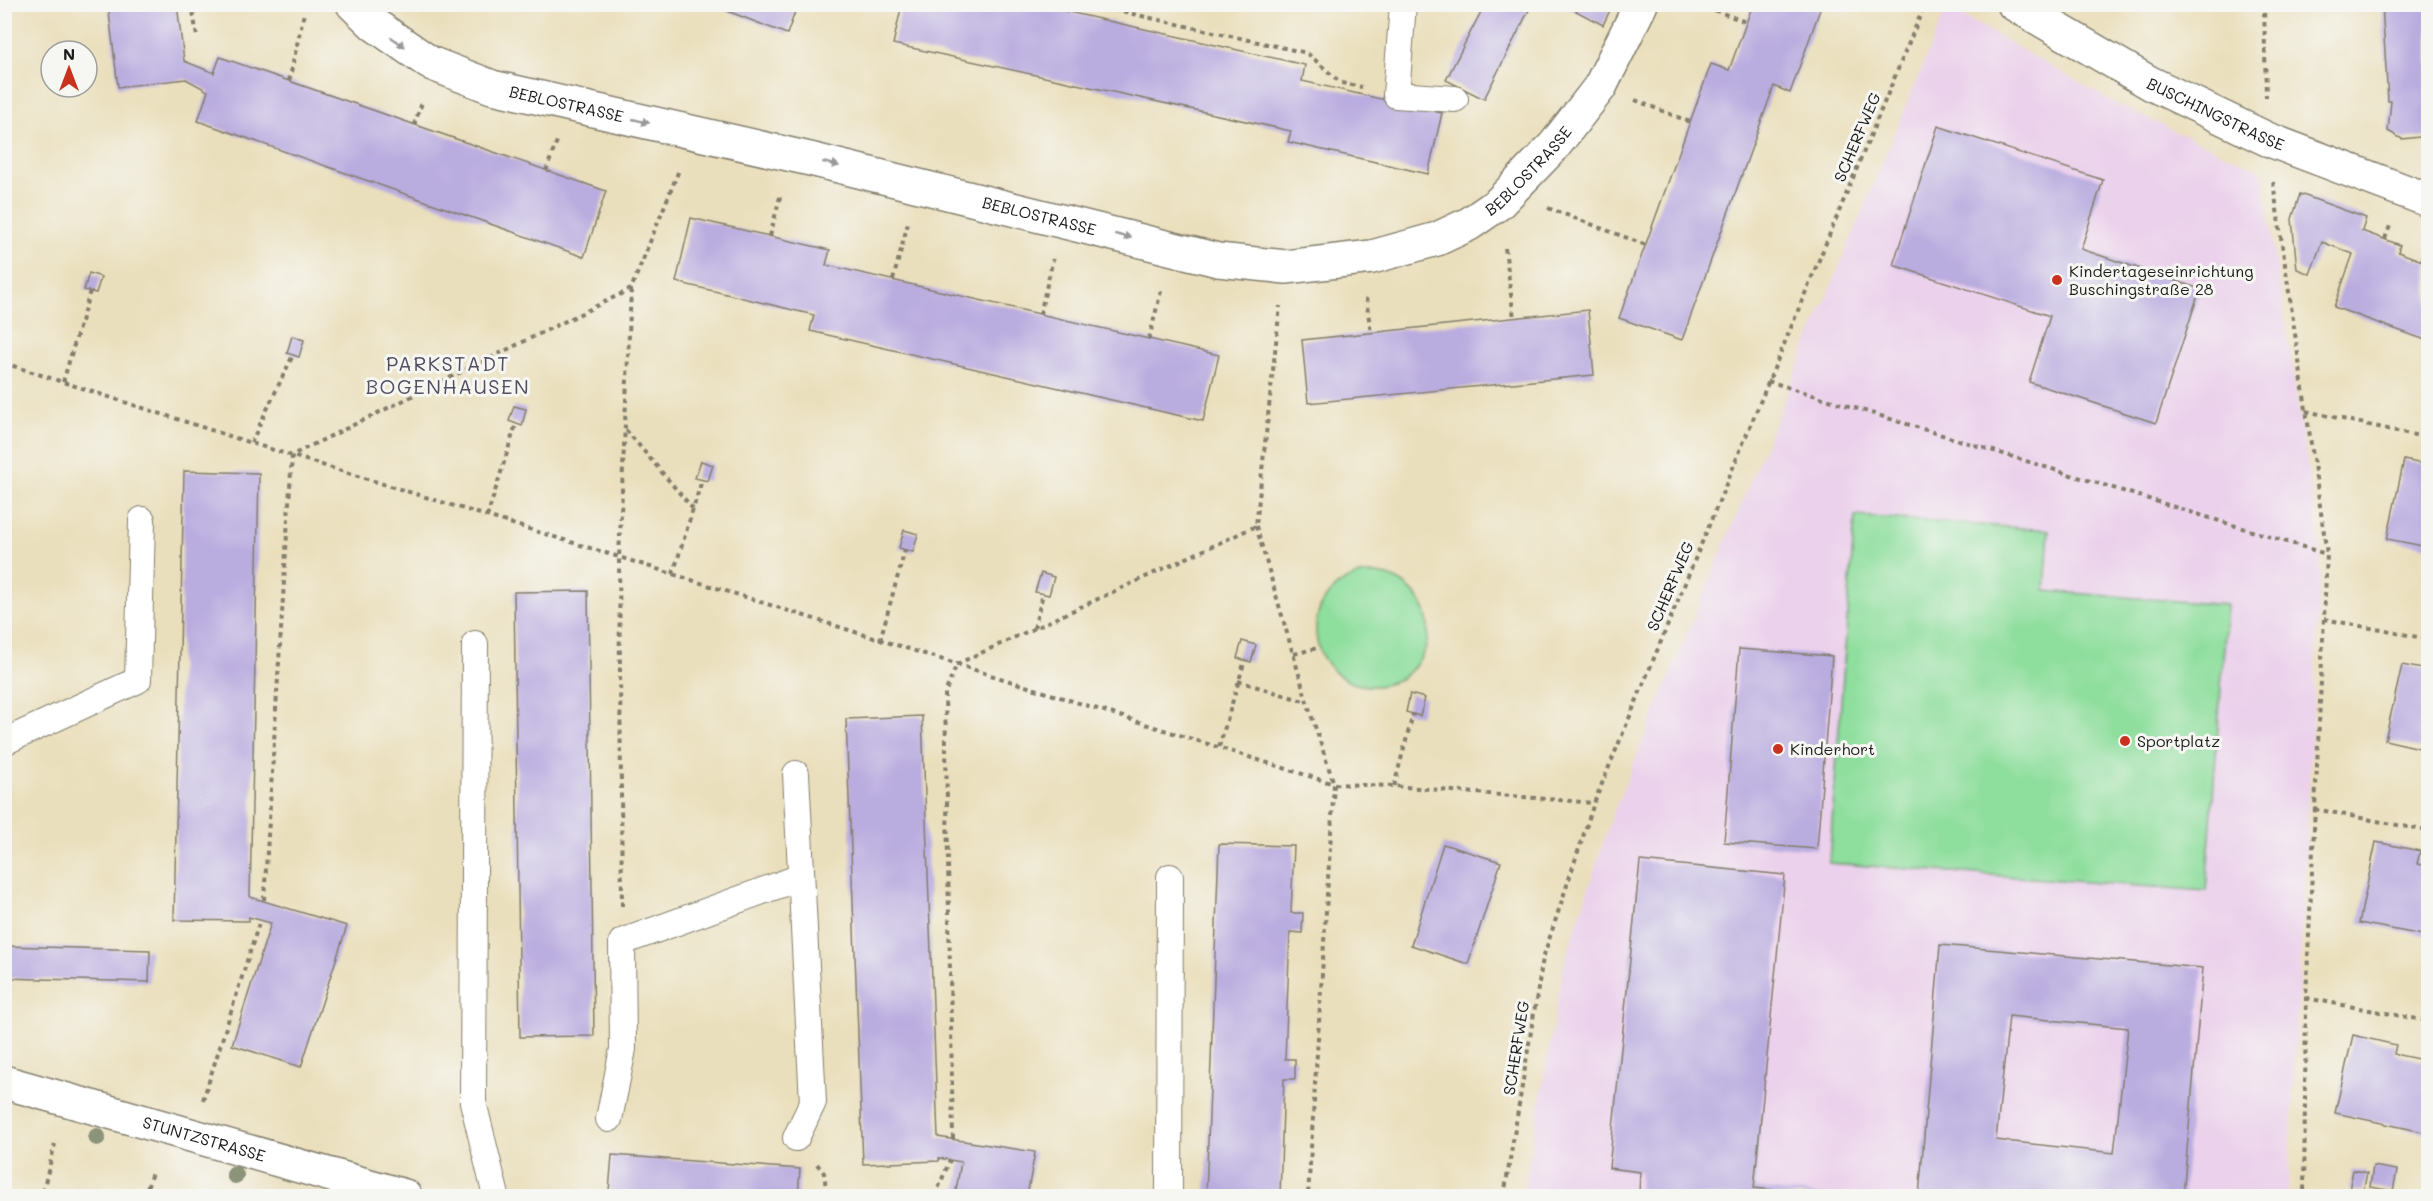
<svg xmlns="http://www.w3.org/2000/svg" width="2433" height="1201" viewBox="0 0 2433 1201" font-family="Mali,sans-serif">
<rect width="100%" height="100%" fill="#f6f6f2"/>
<filter id="ink" filterUnits="userSpaceOnUse"><feTurbulence type="fractalNoise" baseFrequency=".0167" numOctaves="2"/><feDisplacementMap in="SourceGraphic" scale="12" xChannelSelector="R" yChannelSelector="G"/><feConvolveMatrix kernelMatrix="1 2 1 2 8 2 1 2 1" color-interpolation-filters="sRGB"/></filter>
<filter id="wash" filterUnits="userSpaceOnUse"><feTurbulence type="fractalNoise" baseFrequency=".008" numOctaves="4" result="noise"/><feDisplacementMap in="SourceGraphic" scale="24" xChannelSelector="R" yChannelSelector="G"/><feGaussianBlur stdDeviation="1.35" result="paint"/><feColorMatrix in="noise" values="0 0 0 0 0 0 0 0 0 0 0 0 0 0 0 0 0 1.4 0 .05"/><feComposite in="paint" operator="in"/></filter>
<g filter="url(#wash)">
<rect width="100%" height="100%" fill="#eadfbc"/>
<polygon fill="#ebd1eb" points="1947,7 2120,106 2262,171 2321,554 2288,1196 1523,1196 1564,964 1613,813"/>
<g fill="#8ede9d" stroke="#557d5c" stroke-width="1.5">
<polygon points="1855,516 2049,530 2045,591 2227,605 2206,891 1829,863"/>
<circle cx="1372" cy="630" r="56"/>
</g>
<g id="blocks">
<g fill="#b9acdf" fill-rule="evenodd">
<polygon points="108,4 177,4 184,61 214,73 220,57 606,191 584,257 198,121 208,91 186,79 118,87"/>
<polygon points="709,4 798,4 787,34"/>
<polygon points="902,4 1033,4 1305,65 1302,81 1442,113 1428,174 1288,142 1291,131 893,44"/>
<polygon points="1485,4 1532,4 1484,99 1446,80"/>
<polygon points="1569,4 1613,4 1603,25 1568,7"/>
<polygon points="1753,4 1822,4 1790,93 1774,86 1682,340 1619,318 1711,64 1729,70"/>
<polygon points="2382,4 2428,4 2428,136 2402,139 2388,131 2391,101 2388,101"/>
<polygon points="1938,126 2103,180 2081,249 2200,289 2156,423 2029,382 2050,316 1893,265"/>
<polygon points="2300,194 2366,218 2362,231 2400,245 2398,252 2428,263 2428,341 2334,307 2353,254 2322,242 2310,274 2297,269 2292,219"/>
<polygon points="691,218 830,250 826,265 1219,355 1203,421 810,331 814,315 676,282"/>
<polygon points="89,273 101,277 96,293 84,290"/>
<polygon points="1588,310 1594,375 1308,403 1302,340"/>
<polygon points="292,336 304,340 299,357 287,353"/>
<polygon points="514,406 526,409 522,426 509,421"/>
<polygon points="2404,460 2428,465 2428,547 2387,539"/>
<polygon points="701,461 713,465 708,481 695,478"/>
<polygon points="184,471 259,473 250,897 347,926 301,1067 232,1045 271,923 249,917 249,921 174,920"/>
<polygon points="904,530 918,534 913,552 899,548"/>
<polygon points="1041,573 1054,577 1049,595 1035,592"/>
<polygon points="588,591 594,1036 520,1037 514,592"/>
<polygon points="1242,641 1256,645 1251,662 1237,658"/>
<polygon points="1739,649 1832,656 1817,849 1724,842"/>
<polygon points="2402,665 2428,670 2428,750 2385,740"/>
<polygon points="1410,694 1425,698 1420,716 1406,712"/>
<polygon points="922,716 938,1137 1035,1152 1027,1196 955,1196 961,1162 939,1158 939,1161 863,1164 846,719"/>
<polygon points="2376,842 2420,851 2417,864 2428,866 2428,936 2359,923"/>
<polygon points="1219,844 1294,846 1291,913 1303,913 1302,933 1290,932 1285,1059 1295,1059 1295,1079 1284,1079 1280,1196 1206,1196"/>
<polygon points="1443,844 1501,862 1468,964 1411,945"/>
<polygon points="1640,861 1785,875 1754,1188 1831,1196 1639,1196 1640,1172 1609,1168"/>
<path d="M1940,945L2203,968L2183,1196H1919ZM2009,1016L2128,1028L2114,1153L1996,1140Z"/>
<polygon points="4,946 150,950 149,982 4,978"/>
<polygon points="2353,1035 2396,1045 2394,1054 2428,1061 2428,1133 2335,1113"/>
<polygon points="612,1155 800,1169 798,1196 685,1196 609,1191"/>
<polygon points="2373,1166 2397,1170 2393,1191 2370,1187"/>
<polygon points="2353,1170 2367,1173 2363,1192 2349,1190"/>
</g>
</g>
</g>
<g filter="url(#ink)">
<use href="#blocks" fill-opacity="0" stroke="#837e6c" stroke-width="1.5"/>
<g fill="none" stroke-linecap="round" stroke-linejoin="round">
<g stroke="#837e6c" stroke-width="28">
<g id="service">
<polyline points="1403,4 1396,95 1455,99"/>
<polyline points="475,644 473,1102 496,1196"/>
<polyline points="4,742 138,680 142,520"/>
<polyline points="796,774 813,1102 796,1138"/>
<polyline points="609,1119 623,1049 622,942 801,877"/>
<polyline points="1169,1196 1170,877"/>
</g>
</g>
<g stroke="#837e6c" stroke-width="36">
<g id="minor">
<path id="s1" d="M353,4L375,25L430,63L492,87L810,159L1218,260L1286,267L1372,257L1437,239L1469,224L1498,204L1554,146L1600,87L1641,4"/>
<path id="s2" d="M2014,4L2150,83L2267,139L2428,200"/>
<path id="s3" d="M4,1082L405,1196"/>
</g>
</g>
<g stroke="#837e6c" stroke-width="4" stroke-dasharray="4.5 4.5" stroke-linecap="butt">
<polyline points="192,4 197,37"/>
<polyline points="1088,4 1307,53 1341,83 1362,87"/>
<polyline points="1698,4 1746,22"/>
<polyline points="2264,4 2266,97"/>
<polyline points="289,81 304,13"/>
<polyline points="1635,100 1690,122"/>
<polyline points="414,125 423,100"/>
<polyline points="546,171 557,141"/>
<polyline points="2273,182 2327,554 2306,998 2304,1196"/>
<polyline points="1548,208 1646,245"/>
<polyline points="770,236 781,193"/>
<polyline points="2385,239 2390,226"/>
<polyline points="1505,248 1514,318"/>
<polyline points="2422,261 2428,243"/>
<polyline points="893,280 908,223"/>
<polyline points="1366,298 1371,333"/>
<polyline points="1040,314 1053,259"/>
<polyline points="1149,339 1162,287"/>
<polyline points="4,363 251,443 619,557 1334,784 1394,786 1594,803"/>
<polyline points="1768,381 2326,554"/>
<polyline points="63,382 90,291"/>
<polyline points="2306,411 2428,438"/>
<polyline points="626,430 693,509"/>
<polyline points="251,443 293,355"/>
<polyline points="487,517 516,424"/>
<polyline points="1256,526 1307,702 1334,784 1308,1196"/>
<polyline points="673,574 702,480"/>
<polyline points="2324,619 2428,639"/>
<polyline points="1034,628 1043,594"/>
<polyline points="880,640 905,550"/>
<polyline points="1294,654 1317,648"/>
<polyline points="1238,681 1307,702"/>
<polyline points="1219,747 1245,660"/>
<polyline points="1394,786 1413,714"/>
<polyline points="2315,809 2428,831"/>
<polyline points="264,900 292,455 631,289 679,170"/>
<polyline points="622,906 619,557 631,290"/>
<polyline points="2306,998 2428,1021"/>
<polyline points="203,1100 260,920"/>
<polyline points="953,1139 945,693 957,664 1256,526 1280,306"/>
<polyline points="817,1164 824,1173 827,1196"/>
<polyline points="43,1191 55,1144"/>
<polyline points="2304,1192 2330,1196"/>
<polyline points="145,1196 152,1172"/>
<polyline points="935,1196 950,1160"/>
<polyline points="1504,1196 1543,958 1594,803 1925,4"/>
</g>
<use href="#service" stroke="#fff" stroke-width="26"/>
<use href="#minor" stroke="#fff" stroke-width="33"/>
</g>
<g fill="#8b9479">
<circle cx="97" cy="1137" r="9"/>
<circle cx="235" cy="1175" r="9"/>
</g>
<defs><path id="oneway-solid" d="M-6-.8H1V-3.2L6.5 0L1 3.2V.8H-6Z" transform="scale(1.5)"/></defs>
<g fill="#999">
<use href="#oneway-solid" transform="translate(398 42) rotate(35)"/>
<use href="#oneway-solid" transform="translate(641 121) rotate(13)"/>
<use href="#oneway-solid" transform="translate(831 164) rotate(14)"/>
<use href="#oneway-solid" transform="translate(1123 236) rotate(14)"/>
</g>
</g>
<g fill="#c8321e" stroke="#f6f6f2" stroke-width="2">
<circle cx="2057" cy="280" r="6"/>
<circle cx="2125" cy="741" r="6"/>
<circle cx="1778" cy="749" r="6"/>
</g>
<g text-anchor="middle" stroke-width="6" stroke-linejoin="round" paint-order="stroke">
<g font-size="16" fill="#1c1c1c" stroke="#f6f6f2">
<text dy="6" stroke="none"><textPath href="#s1" startOffset="240">BEBLOSTRASSE</textPath></text>
<text dy="6" stroke="none"><textPath href="#s2" startOffset="230">BUSCHINGSTRASSE</textPath></text>
<text transform="translate(1857 137) rotate(-67)" y="6">SCHERFWEG</text>
<text dy="6" stroke="none"><textPath href="#s1" startOffset="1248">BEBLOSTRASSE</textPath></text>
<text dy="6" stroke="none"><textPath href="#s1" startOffset="726">BEBLOSTRASSE</textPath></text>
<text transform="translate(1670 586) rotate(-67)" y="6">SCHERFWEG</text>
<text transform="translate(1516 1048) rotate(-81)" y="6">SCHERFWEG</text>
<text dy="6" stroke="none"><textPath href="#s3" startOffset="208">STUNTZSTRASSE</textPath></text>
</g>
<g font-size="16" fill="#1c1c1c" stroke="#f6f6f2" text-anchor="start">
<text x="2069" y="277">Kindertageseinrichtung<tspan x="2069" dy="18">Buschingstraße 28</tspan></text>
<text x="2137" y="747">Sportplatz</text>
<text x="1790" y="755">Kinderhort</text>
</g>
<g font-size="20" letter-spacing="1.5" fill="#534e60" stroke="#f6f6f2">
<text x="448" y="371">PARKSTADT<tspan x="448" dy="23">BOGENHAUSEN</tspan></text>
</g>
</g>
<rect width="2433" height="1201" fill="none" stroke="#f6f6f2" stroke-width="24"/>
<g transform="translate(69 69)"><circle r="28" fill="#f6f6f2" stroke="#9f9f9c" stroke-width="1.5"/>
<path d="M0-4.5L10 22L0 15L-10 22Z" fill="#c8321e"/>
<text y="-9" font-size="16" font-weight="bold" text-anchor="middle" fill="#1c1c1c">N</text>
</g>
</svg>
